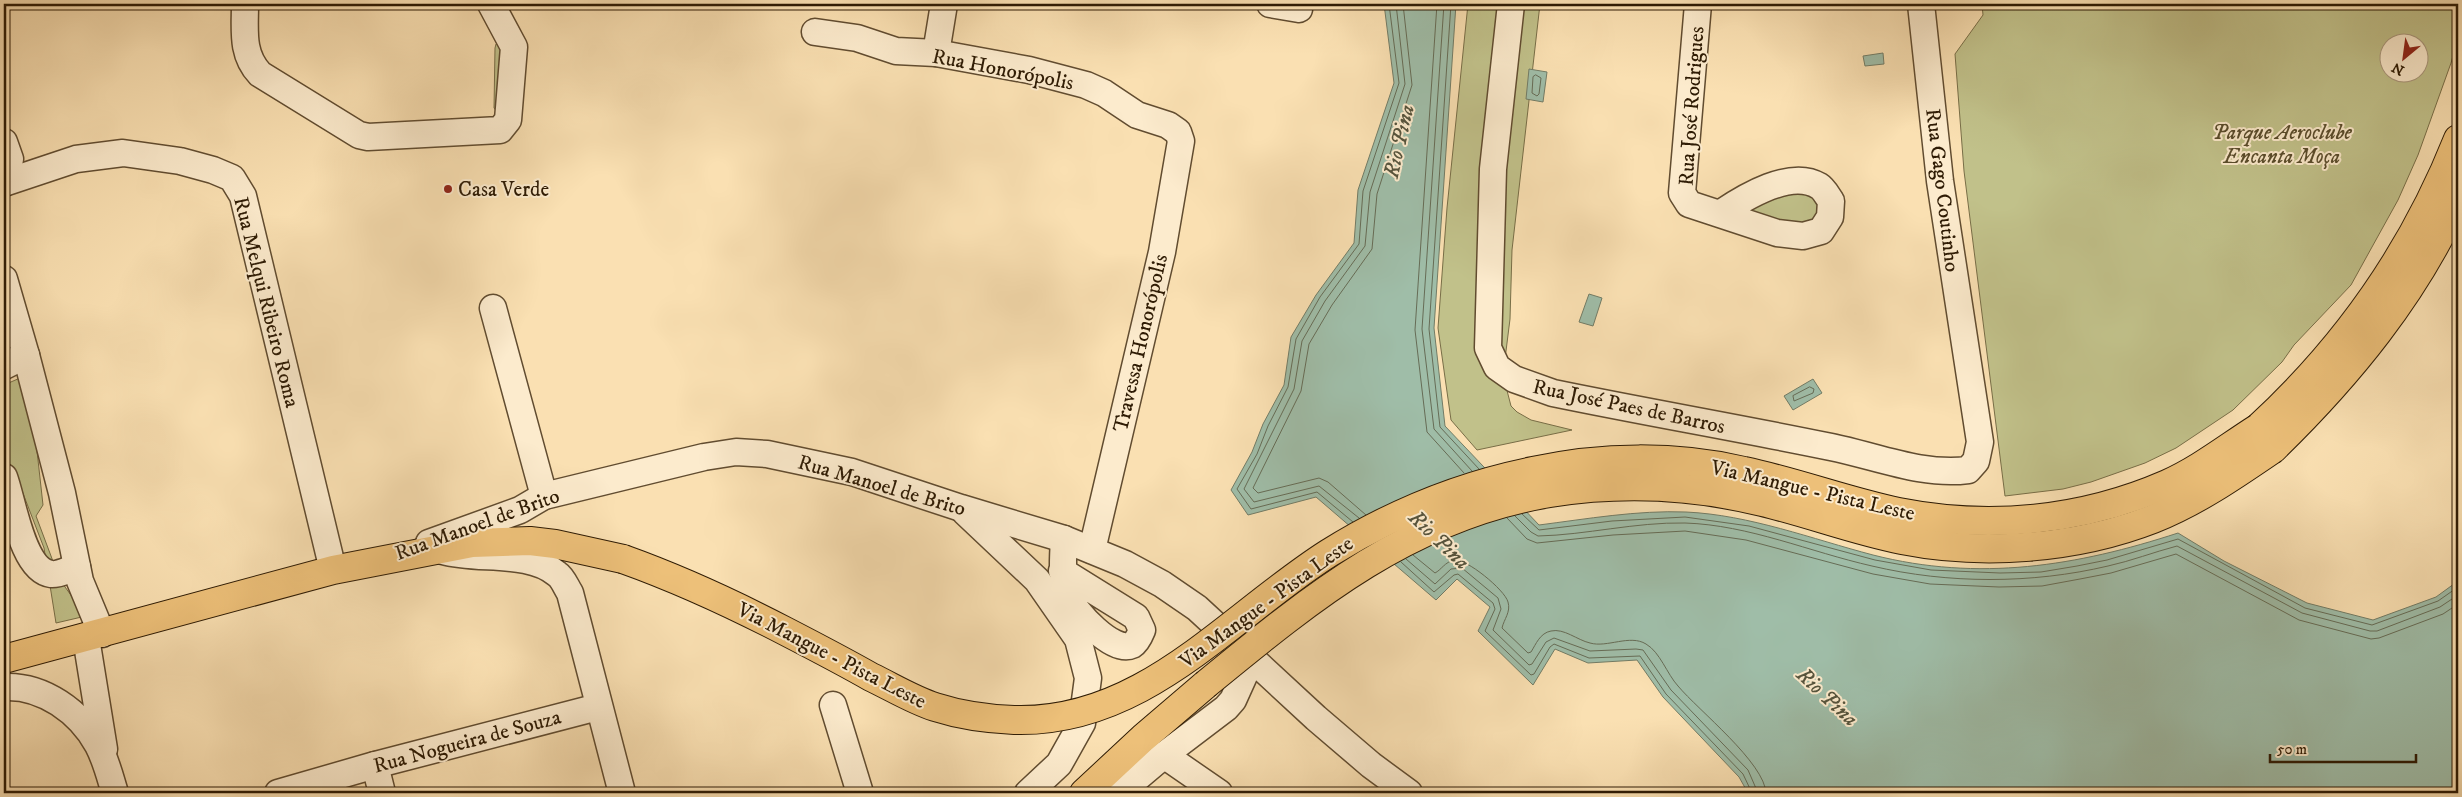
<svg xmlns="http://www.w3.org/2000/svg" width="2462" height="797" viewBox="0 0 2462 797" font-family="'IM FELL DW Pica',serif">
<rect width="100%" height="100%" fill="#fae0b2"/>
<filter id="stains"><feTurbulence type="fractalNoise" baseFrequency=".004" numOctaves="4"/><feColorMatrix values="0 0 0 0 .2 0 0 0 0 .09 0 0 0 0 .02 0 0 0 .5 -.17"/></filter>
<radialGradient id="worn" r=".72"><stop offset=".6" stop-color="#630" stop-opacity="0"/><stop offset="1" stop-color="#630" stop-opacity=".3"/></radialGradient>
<g fill="#c1c18a" stroke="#786e47" fill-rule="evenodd">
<polygon points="1468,4 1540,4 1512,250 1510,319 1503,375 1511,406 1517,412 1531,420 1572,430 1477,450 1451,420 1438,328 1447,208"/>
<path d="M1982,4H2458V39L2451,63L2418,155L2398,200L2351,285L2294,345L2282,362L2233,410L2176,448L2145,463L2091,482L2063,489L2005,496L1964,171L1955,54L1983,15ZM2420,42V72H2390V42Z"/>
<polygon points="501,43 499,114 494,108 495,48 496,44"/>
<polygon points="1793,186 1823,193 1814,229 1730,210"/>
<polygon points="20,378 35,433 43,505 36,516 60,580 86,616 56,623 44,548 19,483 4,463 4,385"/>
</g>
<g fill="#9fbda8" stroke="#727c66">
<path d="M1384,4H1456L1434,328L1445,426L1539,525C1586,519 1638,510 1686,512C1750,515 1812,539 1873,555C1979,582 2077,566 2178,533L2224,561L2307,603L2373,620L2436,597L2458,581V793H1748L1739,777L1663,697L1637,660L1588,663L1555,649L1533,685L1478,631L1490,607L1457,579L1436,600L1316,497L1248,515L1231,490L1252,452L1263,424L1284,385L1291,337L1316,295L1354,243L1358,190L1394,83Z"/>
<polygon points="1883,53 1884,64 1865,66 1863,56"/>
<polygon points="1529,69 1547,72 1543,102 1526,99"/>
<polygon points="1589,294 1602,298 1593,326 1579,322"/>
<polygon points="1813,379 1822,393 1793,410 1784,396"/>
</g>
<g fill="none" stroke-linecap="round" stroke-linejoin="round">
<g stroke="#666c56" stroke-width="1">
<polyline points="1437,4 1415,330 1427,432 1464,473"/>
<polyline points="1444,4 1422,329 1434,429 1472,471"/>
<polyline points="1451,4 1429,329 1440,427 1479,469"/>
<polygon points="1536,75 1541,78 1539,94 1537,96 1532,93 1533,77"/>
<polygon points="1810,387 1814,389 1813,393 1794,401 1793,396"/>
<polyline points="1522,514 1539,530 1612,521 1685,517 1749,526 1875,560 1931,570 2000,573 2041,572 2077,566 2107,560 2178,539 2305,608 2372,625 2438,601 2458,587"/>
<polyline points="1366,515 1328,482 1319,478 1258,493 1253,488 1301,391 1309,344 1332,305 1372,249 1377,194 1412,85 1403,4"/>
<path d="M1515,516L1531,532L1538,536C1586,535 1635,522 1685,523C1749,525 1810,552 1872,566C1948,584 2032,584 2108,566C2131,561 2154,552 2177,546L2302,613L2370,631H2377L2440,607L2458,595"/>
<polyline points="1359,518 1319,486 1254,502 1244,489 1294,389 1302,341 1325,301 1365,246 1370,192 1405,84 1396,4"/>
<polyline points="1507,518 1527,539 1537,543 1613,535 1685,531 1746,540 1873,574 1930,584 1999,587 2042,586 2080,579 2111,573 2176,554 2299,620 2371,639 2379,638 2443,614 2458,604"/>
<polyline points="1353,522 1317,492 1251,509 1237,489 1257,454 1268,426 1288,387 1296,339 1320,297 1359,244 1363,191 1399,83 1389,4"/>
<path d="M1413,555L1435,573C1441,570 1445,562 1454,560C1466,558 1505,590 1508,602C1511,612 1504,619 1502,628L1528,653L1531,652C1536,644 1540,633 1551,631C1564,628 1577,640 1590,643C1607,648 1630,634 1646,644C1660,652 1667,674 1678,686C1698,710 1765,763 1766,793"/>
<polyline points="1406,559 1435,584 1451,569 1462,568 1498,598 1501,609 1493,630 1529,665 1532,664 1546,642 1554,638 1590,651 1636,649 1643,650 1671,690 1748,770 1758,793"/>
<polyline points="1401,562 1434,592 1454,575 1458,574 1493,603 1495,609 1485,631 1531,675 1534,674 1550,647 1554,644 1589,658 1640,656 1666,694 1743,774 1752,793"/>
</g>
<g stroke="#614c30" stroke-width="29">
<g id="minor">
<path d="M245,4C245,30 241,54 260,74L359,135L368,137L500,130L508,120L514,47L491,4"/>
<polyline points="1270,4 1299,9"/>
<path d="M1511,4L1493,169L1488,348L1497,367L1514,379L1553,393C1645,412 1739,428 1831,447C1876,456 1922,476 1968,470L1976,461L1980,442L1940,181L1921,4"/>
<path d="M1698,4L1682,193L1689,204L1777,233L1803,236L1821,231L1830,217L1831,201C1828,197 1824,189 1819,186C1791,169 1745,197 1721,213"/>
<polyline points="815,32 857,38 896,51 936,53 1029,70 1086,85 1104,93 1137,115 1168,125 1178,132 1181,141 1162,252 1092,550"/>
<polyline points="936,53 944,4"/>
<polyline points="4,142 10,159 4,183"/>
<polyline points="4,183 76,159 123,153 180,161 213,170 232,178 243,196 333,570"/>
<polyline points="4,279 26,355 62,493 80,581 102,634"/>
<polyline points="493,308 544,496"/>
<polyline points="4,366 26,355"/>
<path d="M4,477C13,501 22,570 51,574C59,575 69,569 77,567"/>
<polyline points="965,512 1037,580 1078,639 1088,678 1082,723 1059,764 1028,793"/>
<polyline points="429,543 520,510 544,496 704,457 736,452 767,454 852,472 961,508 1064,539 1125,564 1162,584 1197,608 1316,718 1371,765 1409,793"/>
<path d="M443,551C478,561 529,550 557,574C563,578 566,587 570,593L622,793"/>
<path d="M1062,571L1136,617L1142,630C1140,635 1137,642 1132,645C1113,654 1074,611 1068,596C1061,576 1063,559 1064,539"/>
<polyline points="86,638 104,749"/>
<path d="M4,687C43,685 80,712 98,745C106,760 110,777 115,793"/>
<polyline points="833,705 860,793"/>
<polyline points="1164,755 1219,793"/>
<polyline points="375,765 382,793"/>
<polyline points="278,793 375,765 598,707"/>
<polyline points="1119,793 1164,755 1226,708 1233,700 1252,658"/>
</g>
</g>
<g stroke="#2e1b04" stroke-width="30">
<g id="major">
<path d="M2258,428C2345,348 2414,250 2458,139"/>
<path d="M2273,449C2348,376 2415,295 2458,199"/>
<polyline points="4,659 333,570 472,543 530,541 555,544 623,559"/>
<polyline points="1084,793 1143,738 1205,685"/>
</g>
</g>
<use href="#minor" stroke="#fcebcd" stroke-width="26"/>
<use href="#major" stroke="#edc079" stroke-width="28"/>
<g stroke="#2e1b04" stroke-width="30" stroke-linecap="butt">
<g id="major-bridge">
<path d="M623,559C679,579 733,604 785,631C814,646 843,661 871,677C892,687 913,700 935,707C960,715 989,719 1014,720C1144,724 1228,617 1329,553C1393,513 1459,486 1533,471C1601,456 1676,455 1744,471C1796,482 1846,501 1898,512C1989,530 2082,521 2167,484C2199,470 2228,447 2258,428"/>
<path d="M1205,685C1311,598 1410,516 1550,493C1620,482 1693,485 1762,502C1809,513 1855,531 1902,540C1983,556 2076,549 2153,519C2196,502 2235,475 2273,449"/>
</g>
</g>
<use href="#major-bridge" stroke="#edc079" stroke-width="28"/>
</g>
<circle fill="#8f2418" stroke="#fcebcd" stroke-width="2" cx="448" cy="189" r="5"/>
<g text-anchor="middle" stroke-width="4" stroke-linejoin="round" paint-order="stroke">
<g font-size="21" fill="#2e1b04" stroke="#fcebcd">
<text transform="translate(1003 69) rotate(11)" y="7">Rua Honorópolis</text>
<text transform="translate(1691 106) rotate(-86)" y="7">Rua José Rodrigues</text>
<text transform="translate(1943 190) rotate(83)" y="7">Rua Gago Coutinho</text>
<text transform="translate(267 302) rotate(76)" y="7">Rua Melqui Ribeiro Roma</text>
<text transform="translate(1140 343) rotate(-77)" y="7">Travessa Honorópolis</text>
<text transform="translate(1629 406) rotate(12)" y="7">Rua José Paes de Barros</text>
<text transform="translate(882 485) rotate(16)" y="7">Rua Manoel de Brito</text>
<text transform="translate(1813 490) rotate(13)" y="7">Via Mangue - Pista Leste</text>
<text transform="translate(477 524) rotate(-20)" y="7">Rua Manoel de Brito</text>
<text transform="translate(1266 602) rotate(-36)" y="7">Via Mangue - Pista Leste</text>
<text transform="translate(832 655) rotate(27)" y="7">Via Mangue - Pista Leste</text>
<text transform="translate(467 741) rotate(-15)" y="7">Rua Nogueira de Souza</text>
</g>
<g font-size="21" font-style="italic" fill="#5a4d2c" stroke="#fcebcd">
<text x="2282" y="139">Parque Aeroclube<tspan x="2282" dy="24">Encanta Moça</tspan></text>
</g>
<g font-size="21" fill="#2e1b04" stroke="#fcebcd" text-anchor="start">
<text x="458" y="196">Casa Verde</text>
</g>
<g font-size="22" font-style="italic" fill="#56543d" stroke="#fcebcd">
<text transform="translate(1398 141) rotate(-77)" y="8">Rio Pina</text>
<text transform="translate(1440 539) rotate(44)" y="8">Rio Pina</text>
<text transform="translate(1828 696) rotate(43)" y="8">Rio Pina</text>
</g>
</g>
<rect width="2462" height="797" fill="none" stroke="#fae0b2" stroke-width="20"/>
<rect x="5" y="5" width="2452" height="787" fill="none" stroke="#2e1b04" stroke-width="2.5"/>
<rect x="10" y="10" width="2442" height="777" fill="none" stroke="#2e1b04"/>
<g transform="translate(2404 58) rotate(209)"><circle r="24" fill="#fcebcd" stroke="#aa987d"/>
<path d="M0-4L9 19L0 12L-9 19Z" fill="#8f2418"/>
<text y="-8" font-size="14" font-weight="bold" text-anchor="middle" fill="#2e1b04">N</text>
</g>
<path d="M2270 754v8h146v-8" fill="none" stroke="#2e1b04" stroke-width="2.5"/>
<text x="2277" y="754" font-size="15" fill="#2e1b04" stroke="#fcebcd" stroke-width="4" paint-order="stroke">50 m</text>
<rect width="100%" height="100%" filter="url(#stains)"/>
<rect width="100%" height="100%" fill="url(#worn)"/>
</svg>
